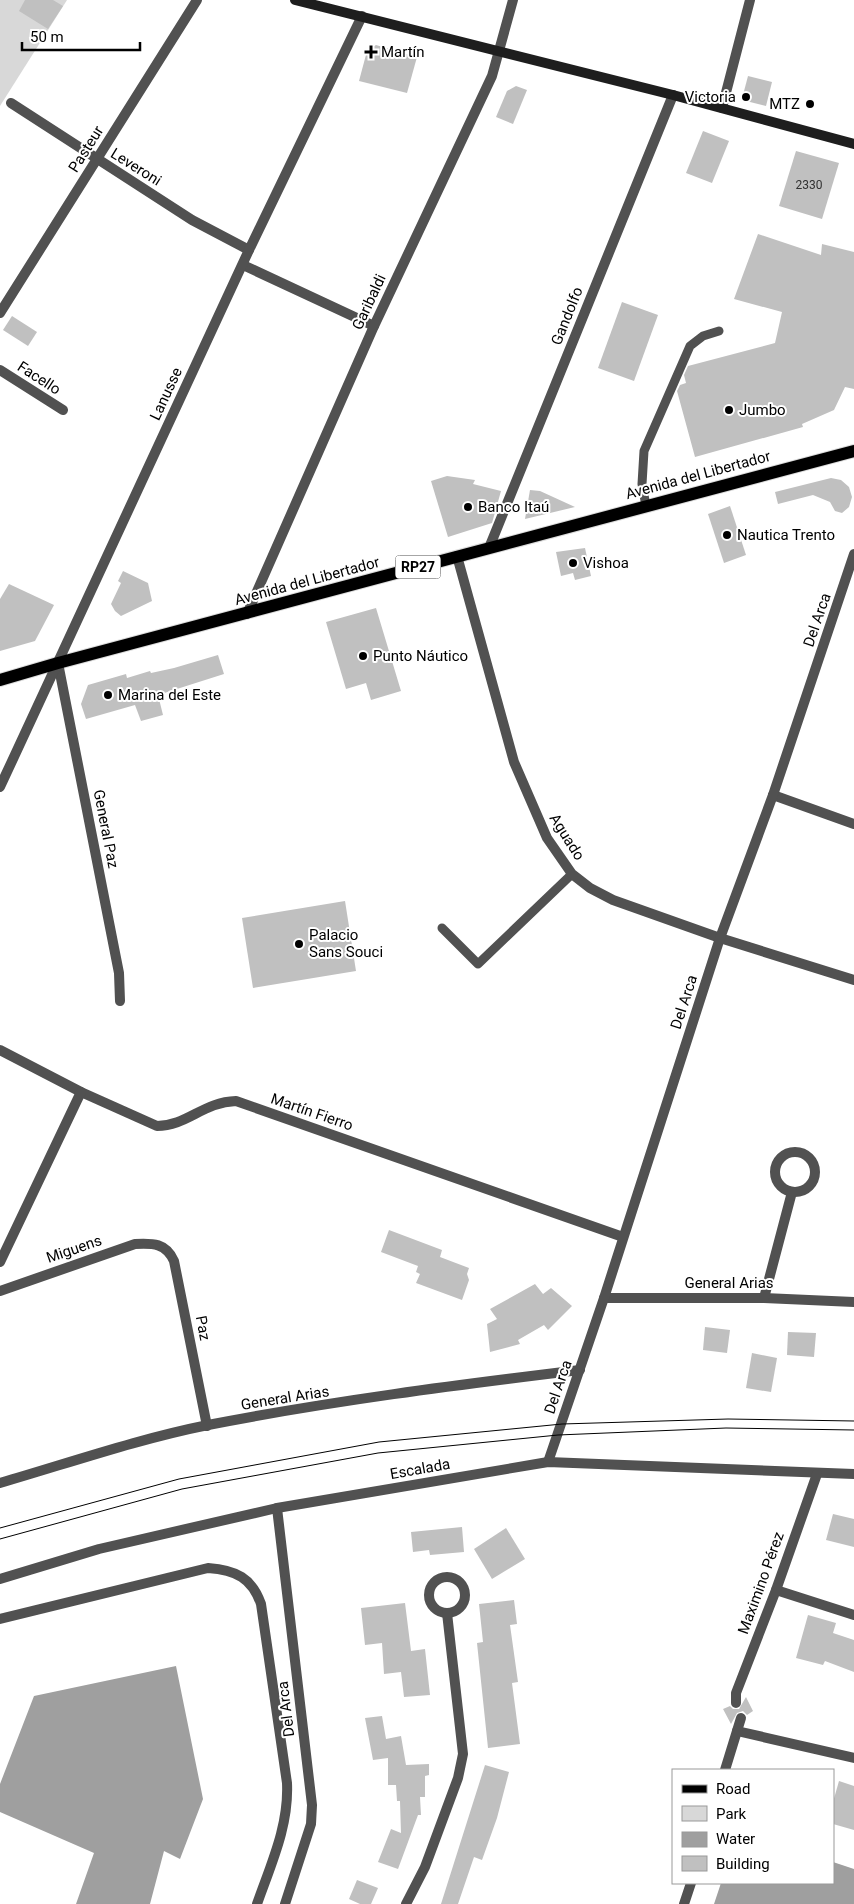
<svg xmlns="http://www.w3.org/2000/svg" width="854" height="1904" viewBox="0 0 854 1904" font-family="Roboto,sans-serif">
<rect width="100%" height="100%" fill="#fff"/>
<polygon fill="#d8d8d8" points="0,0 67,0 0,106"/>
<g fill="#9f9f9f">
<polygon points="176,1666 203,1799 180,1859 164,1851 150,1904 76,1904 94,1853 0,1812 0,1784 34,1696"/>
<polygon points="833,1862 854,1869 854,1904 714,1904 721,1883 833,1883"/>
</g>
<g fill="#c0c0c0">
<polygon points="25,0 53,0 63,6 48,29 19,11"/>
<polygon points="376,45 417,57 407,93 359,81 367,51"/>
<polygon points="748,76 772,82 766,106 746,101 743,95"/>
<polygon points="516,86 527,90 513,124 496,117 507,91"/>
<polygon points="703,131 729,141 712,183 686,173"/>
<polygon points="796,151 839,163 822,219 779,206"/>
<polygon points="758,234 821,255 822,244 854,252 854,389 845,387 834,410 802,424 803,427 695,457 677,391 680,385 686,383 684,375 688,366 775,343 782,312 734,299"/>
<polygon points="622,302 658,315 634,381 598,368"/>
<polygon points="12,316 37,332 28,346 3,330"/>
<polygon points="447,476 475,480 473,484 501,491 492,523 448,537 431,481"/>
<polygon points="831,478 841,480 849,487 852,497 849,507 842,513 835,511 830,502 813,495 778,504 775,492"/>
<polygon points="530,490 540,491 575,507 525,519"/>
<polygon points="730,506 746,555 724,563 708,514"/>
<polygon points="585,548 591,576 575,580 573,573 561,576 556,552"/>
<polygon points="123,571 148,583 152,601 121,616 115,611 111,604 121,583 118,581"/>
<polygon points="9,584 54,605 35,641 0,651 0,599"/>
<polygon points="376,608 401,691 371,700 366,683 346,689 326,622"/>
<polygon points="218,655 224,674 158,695 163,715 141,721 135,705 86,719 81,704 88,685 126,674 127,678 150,671 151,673 174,668"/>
<polygon points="345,901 356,971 253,988 242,918"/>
<polygon points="389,1230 442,1250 440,1257 469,1268 467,1274 469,1280 462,1300 416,1283 420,1274 416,1272 418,1266 381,1252"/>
<polygon points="535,1284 543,1294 551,1288 572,1306 548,1330 544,1325 518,1340 520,1344 490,1352 487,1324 497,1319 490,1309"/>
<polygon points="705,1327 730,1330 727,1353 703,1350"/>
<polygon points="788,1332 816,1333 814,1357 787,1355"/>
<polygon points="752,1353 777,1358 771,1392 746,1388"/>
<polygon points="833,1514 854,1519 854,1547 826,1540"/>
<polygon points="462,1527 464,1552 430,1555 429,1550 413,1552 411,1532"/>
<polygon points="506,1528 525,1559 492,1579 474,1549"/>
<polygon points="514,1600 517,1624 510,1625 518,1682 512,1683 520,1744 488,1748 477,1643 483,1642 479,1604"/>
<polygon points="405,1603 411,1651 425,1649 430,1695 404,1697 401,1672 384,1674 382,1643 365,1645 361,1608"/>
<polygon points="808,1615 836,1623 833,1633 854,1640 854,1672 825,1661 823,1665 796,1658"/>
<polygon points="746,1697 753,1711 747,1715 743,1711 737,1713 731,1724 723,1709 730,1706 733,1709 739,1709"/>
<polygon points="382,1716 386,1739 401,1736 406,1765 429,1764 429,1775 425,1776 425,1797 420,1797 421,1815 418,1815 398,1869 378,1862 391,1829 401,1833 400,1801 397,1801 396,1785 388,1785 388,1758 373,1760 365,1718"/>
<polygon points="485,1765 509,1772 497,1818 482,1860 474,1857 458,1904 441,1904"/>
<polygon points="839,1781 854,1786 854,1830 833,1824 833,1802"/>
<polygon points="357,1880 378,1888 371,1904 360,1904 349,1899"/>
</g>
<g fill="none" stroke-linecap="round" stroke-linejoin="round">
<g stroke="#dbdbdb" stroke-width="14">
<polyline id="primary" points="0,680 58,663 854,451"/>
</g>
<g stroke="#515151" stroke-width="9">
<polyline points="646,506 642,484 644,451 690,346 703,336 719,331"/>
<polyline points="442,928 478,964 572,874"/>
</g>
<g stroke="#515151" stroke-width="10">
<polyline points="11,103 192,220 249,250"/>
<polyline points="722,108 750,0"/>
<polyline points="243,265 374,326"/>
<polyline points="0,313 197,0"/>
<polyline points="0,370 63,410"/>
<polyline points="489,548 673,95"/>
<polyline points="457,556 514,762 547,838 572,874 590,888 613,900 720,938 854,980"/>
<polyline points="247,614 374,326 492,76 513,0"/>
<polyline points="58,663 119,973 120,1001"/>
<polyline points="0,787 249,250 362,16"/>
<polyline points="773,795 854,824"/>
<path d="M0,1050L81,1092L157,1126C187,1126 203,1102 236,1101L623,1237"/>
<circle cx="795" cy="1172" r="20"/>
<polyline points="0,1262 81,1092"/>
<path d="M0,1291L135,1244C153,1243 166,1243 174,1261L207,1426"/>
<polyline points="604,1298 764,1298 854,1302"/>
<polyline points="764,1298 792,1192"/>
<path d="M0,1483C69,1463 138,1439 208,1425C331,1401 456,1385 580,1370"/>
<polyline points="277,1508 312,1805 311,1824 285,1904"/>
<circle cx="447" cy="1595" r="18"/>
<polyline points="0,1579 99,1549 277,1508 548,1462 854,1474"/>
<polyline points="776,1590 854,1615"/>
<path d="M0,1619L208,1568C236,1570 252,1578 261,1604L287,1783C289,1826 271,1864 257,1904"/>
<polyline points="736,1703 736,1693 776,1590 817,1474"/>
<polyline points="737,1731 854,1758"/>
<polyline points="725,1770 741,1718"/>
<polyline points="406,1904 425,1867 458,1778 463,1754 447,1613"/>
<polyline points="684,1904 691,1883"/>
</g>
<polyline stroke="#515151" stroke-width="10" points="548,1462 604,1298 720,938 773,795 854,554"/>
<polyline stroke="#1e1e1e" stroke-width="10" points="295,0 673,95 854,144"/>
<use href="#primary" stroke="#000" stroke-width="12"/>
<g stroke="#000" stroke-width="1">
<polyline points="0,1528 179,1479 379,1442 562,1424 728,1419 854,1421"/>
<polyline points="0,1539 182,1489 378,1453 558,1435 726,1428 854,1430"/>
</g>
</g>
<g fill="#000" stroke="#fff" stroke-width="2">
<path d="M368.5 44.5h5v5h5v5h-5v5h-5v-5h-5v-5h5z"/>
<circle cx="746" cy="97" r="5"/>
<circle cx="810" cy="104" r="5"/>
<circle cx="729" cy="410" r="5"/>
<circle cx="468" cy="507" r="5"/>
<circle cx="727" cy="535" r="5"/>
<circle cx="573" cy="563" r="5"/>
<circle cx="363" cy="656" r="5"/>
<circle cx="108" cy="695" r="5"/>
<circle cx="299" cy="944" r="5"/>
</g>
<g text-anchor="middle" stroke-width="4" stroke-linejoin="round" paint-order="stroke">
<g font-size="12" fill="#303030">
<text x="809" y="189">2330</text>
</g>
<rect fill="#fff" stroke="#4c4c4c" stroke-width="1" x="395.5" y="555.5" width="45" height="23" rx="4"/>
<g font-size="14" font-weight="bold" fill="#000">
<text x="418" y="572">RP27</text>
</g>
<g font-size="15" fill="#000" stroke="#fff" text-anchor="start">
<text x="381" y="57">Martín</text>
<text x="736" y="102" text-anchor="end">Victoria</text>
<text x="800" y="109" text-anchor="end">MTZ</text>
<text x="739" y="415">Jumbo</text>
<text x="478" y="512">Banco Itaú</text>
<text x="737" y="540">Nautica Trento</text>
<text x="583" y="568">Vishoa</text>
<text x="373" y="661">Punto Náutico</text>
<text x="118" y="700">Marina del Este</text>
<text x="309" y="940">Palacio<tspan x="309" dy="17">Sans Souci</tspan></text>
</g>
<g font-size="15" fill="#000" stroke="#fff">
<text transform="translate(86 149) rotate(-58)" y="5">Pasteur</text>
<text transform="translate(136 167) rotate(32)" y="5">Leveroni</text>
<text transform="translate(369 302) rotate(-65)" y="5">Garibaldi</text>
<text transform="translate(567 316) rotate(-68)" y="5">Gandolfo</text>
<text transform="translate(39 378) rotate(33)" y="5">Facello</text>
<text transform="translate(166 394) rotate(-65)" y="5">Lanusse</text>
<text transform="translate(698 475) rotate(-15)" y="5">Avenida del Libertador</text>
<text transform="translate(307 581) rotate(-15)" y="5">Avenida del Libertador</text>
<text transform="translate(817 620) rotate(-71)" y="5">Del Arca</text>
<text transform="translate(106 829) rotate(79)" y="5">General Paz</text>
<text transform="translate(567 837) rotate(58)" y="5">Aguado</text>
<text transform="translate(684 1002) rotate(-72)" y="5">Del Arca</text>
<text transform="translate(312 1112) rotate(19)" y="5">Martín Fierro</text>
<text transform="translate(74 1249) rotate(-19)" y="5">Miguens</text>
<text x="729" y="1288">General Arias</text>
<text transform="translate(203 1328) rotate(79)" y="5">Paz</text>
<text transform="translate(558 1387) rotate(-71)" y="5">Del Arca</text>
<text transform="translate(285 1398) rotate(-9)" y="5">General Arias</text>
<text transform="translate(420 1469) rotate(-10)" y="5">Escalada</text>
<text transform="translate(761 1583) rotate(-70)" y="5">Maximino Pérez</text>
<text transform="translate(286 1709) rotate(-97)" y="5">Del Arca</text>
</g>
</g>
<rect x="672" y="1769" width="162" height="115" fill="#ffffff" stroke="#999999"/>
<rect x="682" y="1785" width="25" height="8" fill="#000000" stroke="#999999"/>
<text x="716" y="1794" font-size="15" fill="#000000">Road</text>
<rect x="682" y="1806" width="25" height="15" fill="#d8d8d8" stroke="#999999"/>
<text x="716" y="1819" font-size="15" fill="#000000">Park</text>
<rect x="682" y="1832" width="25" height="15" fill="#9f9f9f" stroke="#999999"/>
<text x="716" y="1844" font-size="15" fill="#000000">Water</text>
<rect x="682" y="1856" width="25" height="15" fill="#c0c0c0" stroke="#999999"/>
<text x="716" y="1869" font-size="15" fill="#000000">Building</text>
<path d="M22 42v8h118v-8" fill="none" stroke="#000000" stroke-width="2.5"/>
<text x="30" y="42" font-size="15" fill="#000000" stroke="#ffffff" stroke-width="4" paint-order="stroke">50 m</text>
</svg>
